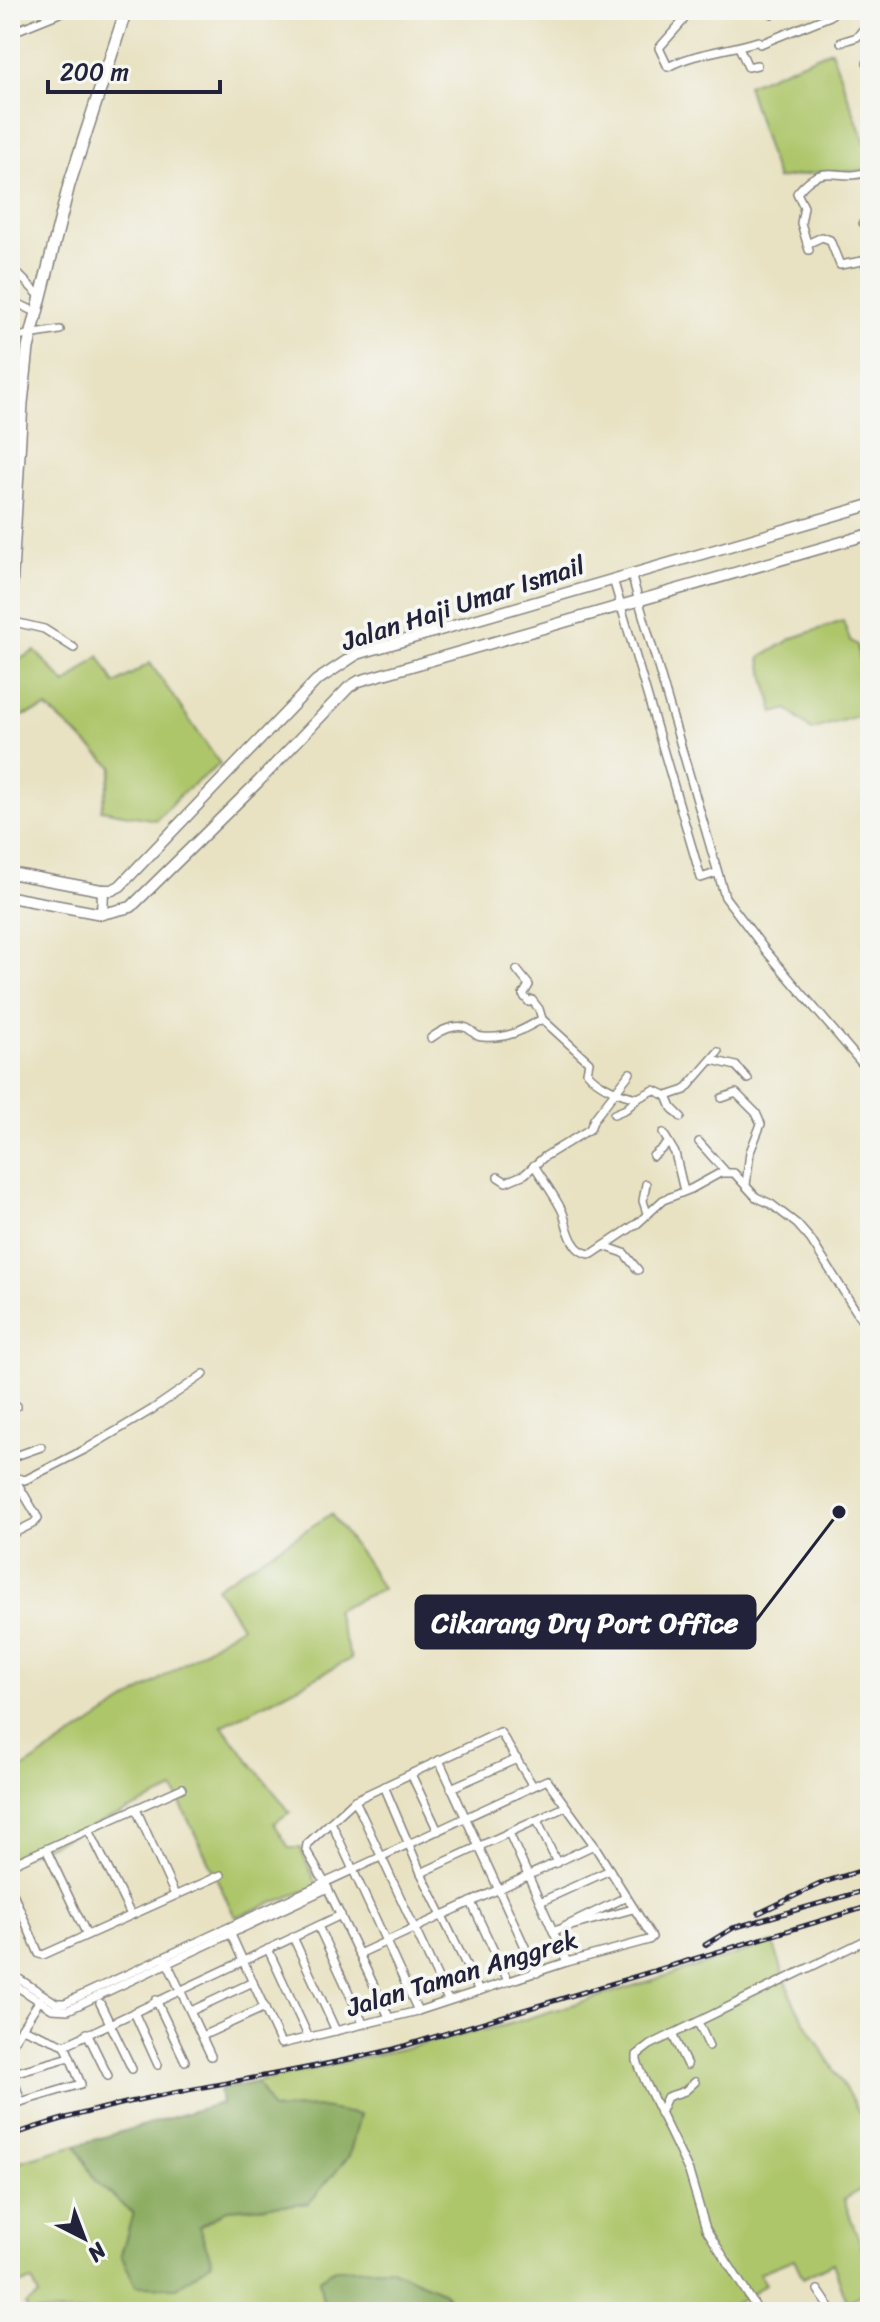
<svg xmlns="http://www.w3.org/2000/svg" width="880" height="2322" viewBox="0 0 880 2322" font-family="Sriracha,sans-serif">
<rect width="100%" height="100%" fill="#f6f6f2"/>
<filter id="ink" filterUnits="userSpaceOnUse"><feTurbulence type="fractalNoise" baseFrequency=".0125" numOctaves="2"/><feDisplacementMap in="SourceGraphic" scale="16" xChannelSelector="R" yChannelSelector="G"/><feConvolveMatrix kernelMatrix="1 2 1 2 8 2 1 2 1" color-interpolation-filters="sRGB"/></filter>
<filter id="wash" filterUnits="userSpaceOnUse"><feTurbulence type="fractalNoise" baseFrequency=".006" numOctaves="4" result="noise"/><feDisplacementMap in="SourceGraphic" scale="32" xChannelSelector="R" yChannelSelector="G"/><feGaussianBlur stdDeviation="1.8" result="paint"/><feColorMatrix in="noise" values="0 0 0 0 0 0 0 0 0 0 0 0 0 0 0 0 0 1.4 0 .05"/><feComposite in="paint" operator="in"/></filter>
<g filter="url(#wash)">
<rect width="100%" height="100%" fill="#e8e2c2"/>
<g fill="#aec66b" stroke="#687453" stroke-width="2">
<polygon points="831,50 870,157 870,166 865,171 825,171 777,179 747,85"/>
<polygon points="843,621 850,640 857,645 868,698 864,714 811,730 788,709 774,713 760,658 793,638"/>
<polygon points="35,651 66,684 99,656 115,684 150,663 220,764 182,793 156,820 101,810 113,767 47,708 10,720 10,664"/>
<polygon points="331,1514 369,1566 382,1589 335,1610 351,1659 222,1726 290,1812 274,1823 289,1848 300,1848 318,1886 235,1917 174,1790 10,1862 10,1777 241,1626 216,1587"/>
<polygon points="773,1943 794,2003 870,2130 870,2183 844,2200 870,2270 870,2289 847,2302 833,2263 803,2278 794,2259 759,2273 766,2284 722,2312 458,2312 442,2291 319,2279 325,2312 29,2312 25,2305 39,2296 32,2281 10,2287 10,2164 76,2145 95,2181 133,2214 121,2255 199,2227 228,2209 309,2203 317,2107 272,2110 257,2082 506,2025"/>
</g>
<g fill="#8aab5f" stroke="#56664d" stroke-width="2">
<polygon points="257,2082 272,2110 317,2107 360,2115 349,2156 309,2203 228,2209 199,2227 212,2262 177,2287 136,2286 121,2255 133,2213 95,2181 76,2145 221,2103 219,2090"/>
<polygon points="389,2268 442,2291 458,2312 325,2312 319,2279 335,2269"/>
</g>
</g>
<g filter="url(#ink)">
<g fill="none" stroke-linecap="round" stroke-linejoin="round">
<g stroke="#85827e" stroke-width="10">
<g id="street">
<path d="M681,10L683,21L659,48L668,67C695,52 728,51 758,41L760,44L830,16L836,10"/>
<polyline points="772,10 772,14"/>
<polyline points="10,33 67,10"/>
<polyline points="841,42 857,37 870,21"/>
<polyline points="739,47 748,67 757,65"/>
<polyline points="867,63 870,62"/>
<polyline points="863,223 870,221"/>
<polyline points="807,244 822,237 830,240 840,265 868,260 870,251"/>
<path d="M809,250L801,223L804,207L797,193C825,158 837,184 870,171"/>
<polyline points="10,266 40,296"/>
<polyline points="10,300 36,312"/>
<polyline points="10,338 60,330"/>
<polyline points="10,386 23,383"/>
<polyline points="631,574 725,897 766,951 870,1073"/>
<polyline points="613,579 701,878 716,873"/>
<polyline points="10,621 44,629 74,648"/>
<polyline points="517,970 529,985 523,995 529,1002 532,1000 539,1009 542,1019"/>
<path d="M431,1038C440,1031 455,1023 467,1028C474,1031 474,1037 483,1037C508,1039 521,1031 542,1019L589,1062L587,1072C598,1086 621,1095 638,1098L654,1090L667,1096L685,1090L718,1052"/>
<polyline points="712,1060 736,1066 748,1079"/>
<polyline points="667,1096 672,1108 681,1117"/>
<polyline points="722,1098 736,1093 756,1113 761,1124 750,1152 746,1185"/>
<polyline points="614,1114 626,1109 638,1098"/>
<polyline points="663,1133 675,1153 684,1191"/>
<polyline points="699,1142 725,1171"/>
<polyline points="653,1156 669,1143"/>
<path d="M534,1165C541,1177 562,1206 564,1216C568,1231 573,1254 592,1254L638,1223L663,1200L691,1189L720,1173H734L756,1197L771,1204L797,1224L811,1240L870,1333"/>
<polyline points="498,1177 506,1182 525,1174 544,1157 590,1129 594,1119 630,1073"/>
<polyline points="646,1184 643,1201 647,1213"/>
<polyline points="604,1246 624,1253 638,1270"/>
<polyline points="10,1409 17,1406"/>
<polyline points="10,1458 41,1447"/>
<polyline points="10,1471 13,1477 25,1480 86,1449 153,1409 204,1374"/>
<polyline points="10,1535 34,1523 38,1518 15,1479"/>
<polyline points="439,1760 537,1973"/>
<polyline points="411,1774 438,1831"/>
<polyline points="384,1786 421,1873 479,1991"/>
<polyline points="451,1788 517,1759"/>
<polyline points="355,1800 448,2000"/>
<polyline points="136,1809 175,1895"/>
<polyline points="537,1820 557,1863"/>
<polyline points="331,1822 418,2011"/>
<polyline points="89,1830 131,1915"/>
<polyline points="509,1833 567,1962"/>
<polyline points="46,1849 87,1935"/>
<polyline points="10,1865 182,1788"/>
<polyline points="421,1873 565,1807"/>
<polyline points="10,1886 39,1954 43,1955 221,1875"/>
<polyline points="471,1902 508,1981"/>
<polyline points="540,1902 610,1870"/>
<polyline points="318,1926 363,2023"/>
<polyline points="564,1927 626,1897"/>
<polyline points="553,1931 633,1909"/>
<polyline points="293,1937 336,2031"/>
<polyline points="268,1949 309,2038"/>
<polyline points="359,1954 594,1845"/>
<polyline points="166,1960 211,2056"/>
<polyline points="10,1973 56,2003 65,2003 547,1780 594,1845 652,1937 649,1940 567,1962 418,2011 281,2044 228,1928"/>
<polyline points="10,1982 52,2009 68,2010 328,1888"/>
<polyline points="156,2000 185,2061"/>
<polyline points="100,2003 132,2069"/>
<polyline points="191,2011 253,1982"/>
<polyline points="134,2012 158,2065"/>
<polyline points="389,2017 325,1883 306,1850 307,1844 355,1800 500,1732 533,1786"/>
<polyline points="698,2022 709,2046"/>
<polyline points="22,2028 65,2045 341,1915"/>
<polyline points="87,2033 108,2076"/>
<polyline points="672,2034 687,2065"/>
<polyline points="202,2036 265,2007"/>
<polyline points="10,2046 40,2000"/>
<polyline points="10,2074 70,2057"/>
<polyline points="12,2074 21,2102"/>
<polyline points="10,2105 81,2084 65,2045"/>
<polyline points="660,2113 667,2097 685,2091 695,2082"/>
<polyline points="818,2290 833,2312"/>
<polyline points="21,2312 30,2309 35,2312"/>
<polyline points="759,2312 706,2229 689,2172 645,2081 637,2061 637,2055 650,2045 870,1938"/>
</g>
</g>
<g stroke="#85827e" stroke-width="13">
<g id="secondary">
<polyline points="859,10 870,17"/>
<polyline points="10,873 101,890 112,890 120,886 316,681 357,654 870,505"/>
<polyline points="10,897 102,914 131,907 258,782 349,687 359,681 870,534"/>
<polyline points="102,914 103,890"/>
</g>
</g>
<g stroke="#85827e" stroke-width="14">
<polyline id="primary" points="10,607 22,403 28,348 69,185 126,10"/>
</g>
<use href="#street" stroke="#fff" stroke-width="7"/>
<use href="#secondary" stroke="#fff" stroke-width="10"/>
<use href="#primary" stroke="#fff" stroke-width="11"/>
<g stroke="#22223b" stroke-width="5">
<g id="rail">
<polyline points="759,1913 824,1882 870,1868"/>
<polyline points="705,1945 733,1928 870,1889"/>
<path d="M10,2136C134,2091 266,2081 394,2049L870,1906"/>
</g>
</g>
<use href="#rail" stroke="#f6f6f2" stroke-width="2" stroke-dasharray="6" stroke-linecap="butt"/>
</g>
</g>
<g text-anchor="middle" stroke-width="8" stroke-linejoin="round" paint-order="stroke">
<g font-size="26" fill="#22223b" stroke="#f6f6f2">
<text transform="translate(463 603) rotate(-18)" y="9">Jalan Haji Umar Ismail</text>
<text transform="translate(462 1973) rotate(-17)" y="9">Jalan Taman Anggrek</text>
</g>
</g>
<path fill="none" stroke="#22223b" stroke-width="3" d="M839 1512L755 1622"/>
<circle fill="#22223b" stroke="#f6f6f2" stroke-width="3" cx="839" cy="1512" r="8"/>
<rect fill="#22223b" stroke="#22223b" stroke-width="3" x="416" y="1596" width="339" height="52" rx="8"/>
<g font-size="28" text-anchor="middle" font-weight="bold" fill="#fff">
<text x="585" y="1632">Cikarang Dry Port Office</text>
</g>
<rect width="880" height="2322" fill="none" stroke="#f6f6f2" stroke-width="40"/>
<g transform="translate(84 2238) rotate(138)" stroke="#f6f6f2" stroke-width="6" paint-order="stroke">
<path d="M0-6L14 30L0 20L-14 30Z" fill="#22223b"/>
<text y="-12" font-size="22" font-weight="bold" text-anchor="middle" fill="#22223b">N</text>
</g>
<path d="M48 80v12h172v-12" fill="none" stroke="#22223b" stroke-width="4"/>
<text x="60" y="80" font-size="24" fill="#22223b" stroke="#f6f6f2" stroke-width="6" paint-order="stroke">200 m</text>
</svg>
